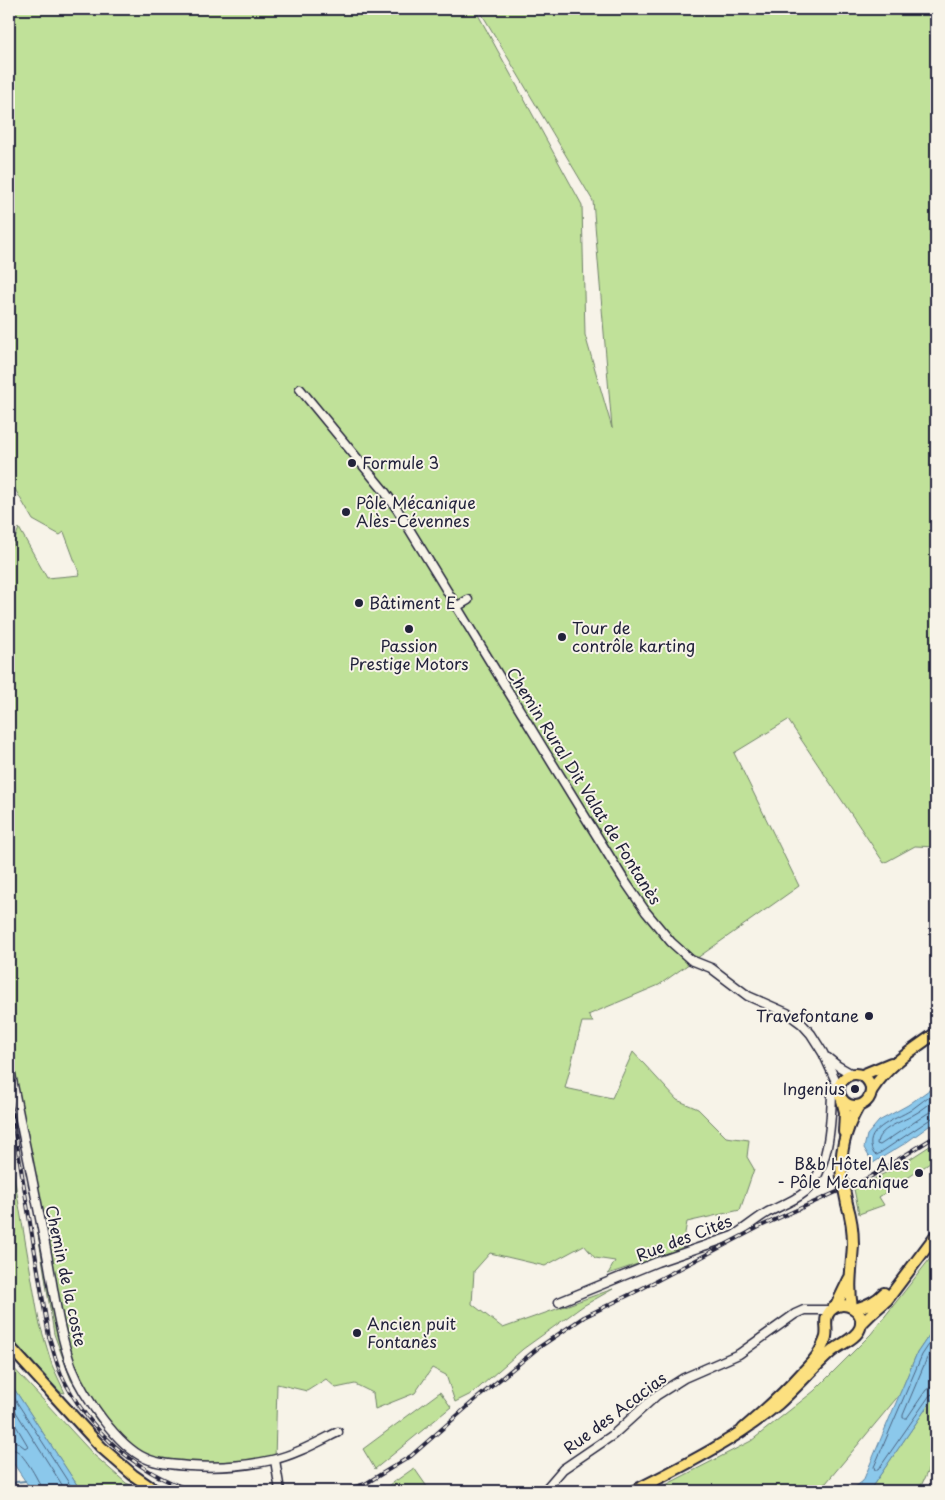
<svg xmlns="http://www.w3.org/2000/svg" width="945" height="1500" viewBox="0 0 945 1500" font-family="'Playpen Sans',sans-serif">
<rect width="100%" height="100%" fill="#f7f3e8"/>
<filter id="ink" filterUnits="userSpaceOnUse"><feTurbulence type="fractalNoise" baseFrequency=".02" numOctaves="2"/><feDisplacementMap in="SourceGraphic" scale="10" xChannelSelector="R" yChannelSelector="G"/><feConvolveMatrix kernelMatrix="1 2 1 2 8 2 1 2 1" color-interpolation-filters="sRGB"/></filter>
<g filter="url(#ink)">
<g fill="#c0e199" stroke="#71826a">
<polygon points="9,9 475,9 582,205 585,335 612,428 593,201 479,9 936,9 936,847 915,846 884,863 788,720 734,753 799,886 659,985 588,1015 593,1022 582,1022 565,1088 612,1098 633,1052 677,1100 698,1109 726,1137 749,1140 747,1157 754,1169 740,1210 687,1222 682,1249 608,1274 615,1261 595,1258 584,1245 545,1266 490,1253 474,1271 472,1304 503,1328 613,1289 583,1306 523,1349 473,1393 455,1402 446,1375 432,1368 415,1393 375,1409 373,1393 355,1384 336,1388 326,1379 307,1391 277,1384 275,1460 154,1466 139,1459 97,1421 71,1380 54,1334 31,1189 9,1069 9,546 12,547 19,528 47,578 80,575 64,532 60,535 33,520 9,479"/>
<polygon points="936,1142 936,1159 879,1197 884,1205 859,1214 854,1189 899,1166"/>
<polygon points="9,1147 39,1321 52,1365 65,1393 60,1392 9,1337"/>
<polygon points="936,1251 936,1325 917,1353 900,1394 826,1483 808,1491 654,1491 751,1441 814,1391 871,1334"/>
<polygon points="9,1363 94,1455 126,1483 143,1491 81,1491 9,1381"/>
<polygon points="440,1392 451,1407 375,1469 363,1449"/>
<polygon points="936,1394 936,1451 919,1491 869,1491"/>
<polygon points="414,1468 430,1491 384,1491 383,1490"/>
</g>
<g fill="#8bc8eb" stroke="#6186a5">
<polygon points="936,1085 936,1121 904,1144 873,1163 864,1148 867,1135 879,1121 908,1105"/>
<polygon points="936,1325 936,1394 869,1491 850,1491 863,1481 917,1353"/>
<polygon points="9,1381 81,1491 32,1491 9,1457"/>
</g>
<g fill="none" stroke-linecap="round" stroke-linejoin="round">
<g stroke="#4c6481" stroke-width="1">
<path d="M936,1091C928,1097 919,1104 911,1110C895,1120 860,1130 874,1154L877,1155L932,1118H936"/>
<path d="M936,1099C929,1104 921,1111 913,1115C902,1122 877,1129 877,1144L880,1145L928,1113L936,1111"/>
<polyline points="936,1334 922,1355 874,1467 875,1470 878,1470 930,1395 936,1393"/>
<polyline points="936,1345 927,1358 903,1415 903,1418 907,1418 926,1390 931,1387 936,1387"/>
<polyline points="9,1390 74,1491"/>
<polyline points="9,1401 66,1491"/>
<polyline points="9,1414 28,1446 25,1448 17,1442 9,1441"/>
<path d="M9,1449C12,1449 13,1449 17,1451C24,1455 41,1483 42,1491"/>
</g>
<polyline stroke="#6186a5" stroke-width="2" points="9,1486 16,1482 25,1481"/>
<g stroke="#22223b" stroke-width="11">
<g id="minor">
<polyline points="300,389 385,492 397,509 546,753 624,880 646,912 671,942 691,960 711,968 748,996 787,1013 802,1024 811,1034 823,1053 839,1088"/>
<polyline points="456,607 468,600"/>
<polyline points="828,1058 838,1066 852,1074"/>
<path d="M9,1064C20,1122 33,1180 44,1239C53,1282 57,1327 72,1368C83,1396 118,1446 145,1458C158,1464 175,1465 190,1466C217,1468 245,1466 272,1460C295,1455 318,1442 338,1432"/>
<path d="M559,1302L657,1262L733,1236C745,1229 756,1219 768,1212C780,1206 794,1201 805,1192C829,1170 831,1124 832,1094L839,1092"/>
<polyline points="275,1460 280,1491"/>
<polyline points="544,1491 563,1469 613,1435 657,1395 684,1378 739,1354 795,1314 804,1310 831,1310"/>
</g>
</g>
<g stroke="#22223b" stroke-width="14">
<g id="major">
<circle cx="855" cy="1090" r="16"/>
<polyline points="862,1075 891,1063"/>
<path d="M872,1090C888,1065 912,1050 936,1033"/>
<polyline points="842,1100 845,1112 844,1132"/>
<path d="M842,1179C839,1153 845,1130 858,1107"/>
<path d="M847,1204C851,1217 853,1230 853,1244C852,1266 848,1285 852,1307"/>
<polyline points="836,1306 849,1279"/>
<path d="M855,1309C866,1306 876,1302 884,1293"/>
<polyline points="861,1324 871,1314 887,1300 936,1235"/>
<polyline points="9,1346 101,1447 133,1475 156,1491"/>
<path d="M634,1491C683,1466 734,1441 777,1405C796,1388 812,1369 831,1352C840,1344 856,1339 860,1328C867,1310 842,1297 830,1311C823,1319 828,1328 826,1337C825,1341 822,1347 820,1351C816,1359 808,1367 801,1374C783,1394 763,1412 743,1429"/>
</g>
</g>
<use href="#minor" stroke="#f7f3e8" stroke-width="8"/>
<use href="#major" stroke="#fce080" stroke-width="10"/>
<g stroke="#22223b" stroke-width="4">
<g id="rail">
<path d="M9,1096L49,1337C53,1349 56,1362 61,1374C87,1429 135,1472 193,1491"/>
<polyline points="342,1491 365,1484 411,1456 475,1400 538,1348 584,1317 635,1292 761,1226 870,1177 936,1136"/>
</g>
</g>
<use href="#rail" stroke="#f7f3e8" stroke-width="2" stroke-dasharray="5.5" stroke-linecap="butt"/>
<g stroke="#22223b" stroke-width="14" stroke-linecap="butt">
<polyline id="major-bridge" points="842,1179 847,1204"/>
</g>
<use href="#major-bridge" stroke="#fce080" stroke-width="10"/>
</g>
</g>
<g fill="#22223b" stroke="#f7f3e8" stroke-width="2">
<circle cx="352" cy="463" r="5"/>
<circle cx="346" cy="512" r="5"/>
<circle cx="359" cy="603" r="5"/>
<circle cx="409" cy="629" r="5"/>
<circle cx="562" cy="637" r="5"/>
<circle cx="869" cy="1016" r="5"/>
<circle cx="855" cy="1089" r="5"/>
<circle cx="919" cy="1173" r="5"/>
<circle cx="357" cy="1333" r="5"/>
</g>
<g text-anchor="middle" stroke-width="4" stroke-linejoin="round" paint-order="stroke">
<g font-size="16" fill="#22223b" stroke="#f7f3e8" text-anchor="start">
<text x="362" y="469">Formule 3</text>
<text x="356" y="509">Pôle Mécanique<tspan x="356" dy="18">Alès-Cévennes</tspan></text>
<text x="369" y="609">Bâtiment E</text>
<text x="572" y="634">Tour de<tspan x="572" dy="18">contrôle karting</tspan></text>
<text x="409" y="652" text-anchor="middle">Passion<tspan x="409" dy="18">Prestige Motors</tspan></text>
<text x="859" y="1022" text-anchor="end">Travefontane</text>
<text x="845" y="1095" text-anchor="end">Ingenius</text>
<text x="909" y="1170" text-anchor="end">B&amp;b Hôtel Ales<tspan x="909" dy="18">- Pôle Mécanique</tspan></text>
<text x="367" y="1330">Ancien puit<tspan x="367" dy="18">Fontanès</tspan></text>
</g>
<g font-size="16" fill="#22223b" stroke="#f7f3e8">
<text transform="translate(584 786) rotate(58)" y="6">Chemin Rural Dit Valat de Fontanès</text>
<text transform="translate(684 1238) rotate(-21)" y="6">Rue des Cités</text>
<text transform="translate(66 1276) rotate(78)" y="6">Chemin de la coste</text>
<text transform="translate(615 1413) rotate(-37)" y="6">Rue des Acacias</text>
</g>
</g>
<rect width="945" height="1500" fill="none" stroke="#f7f3e8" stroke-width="30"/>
<rect x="15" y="15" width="915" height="1470" fill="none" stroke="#22223b" stroke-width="2" filter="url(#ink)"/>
</svg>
